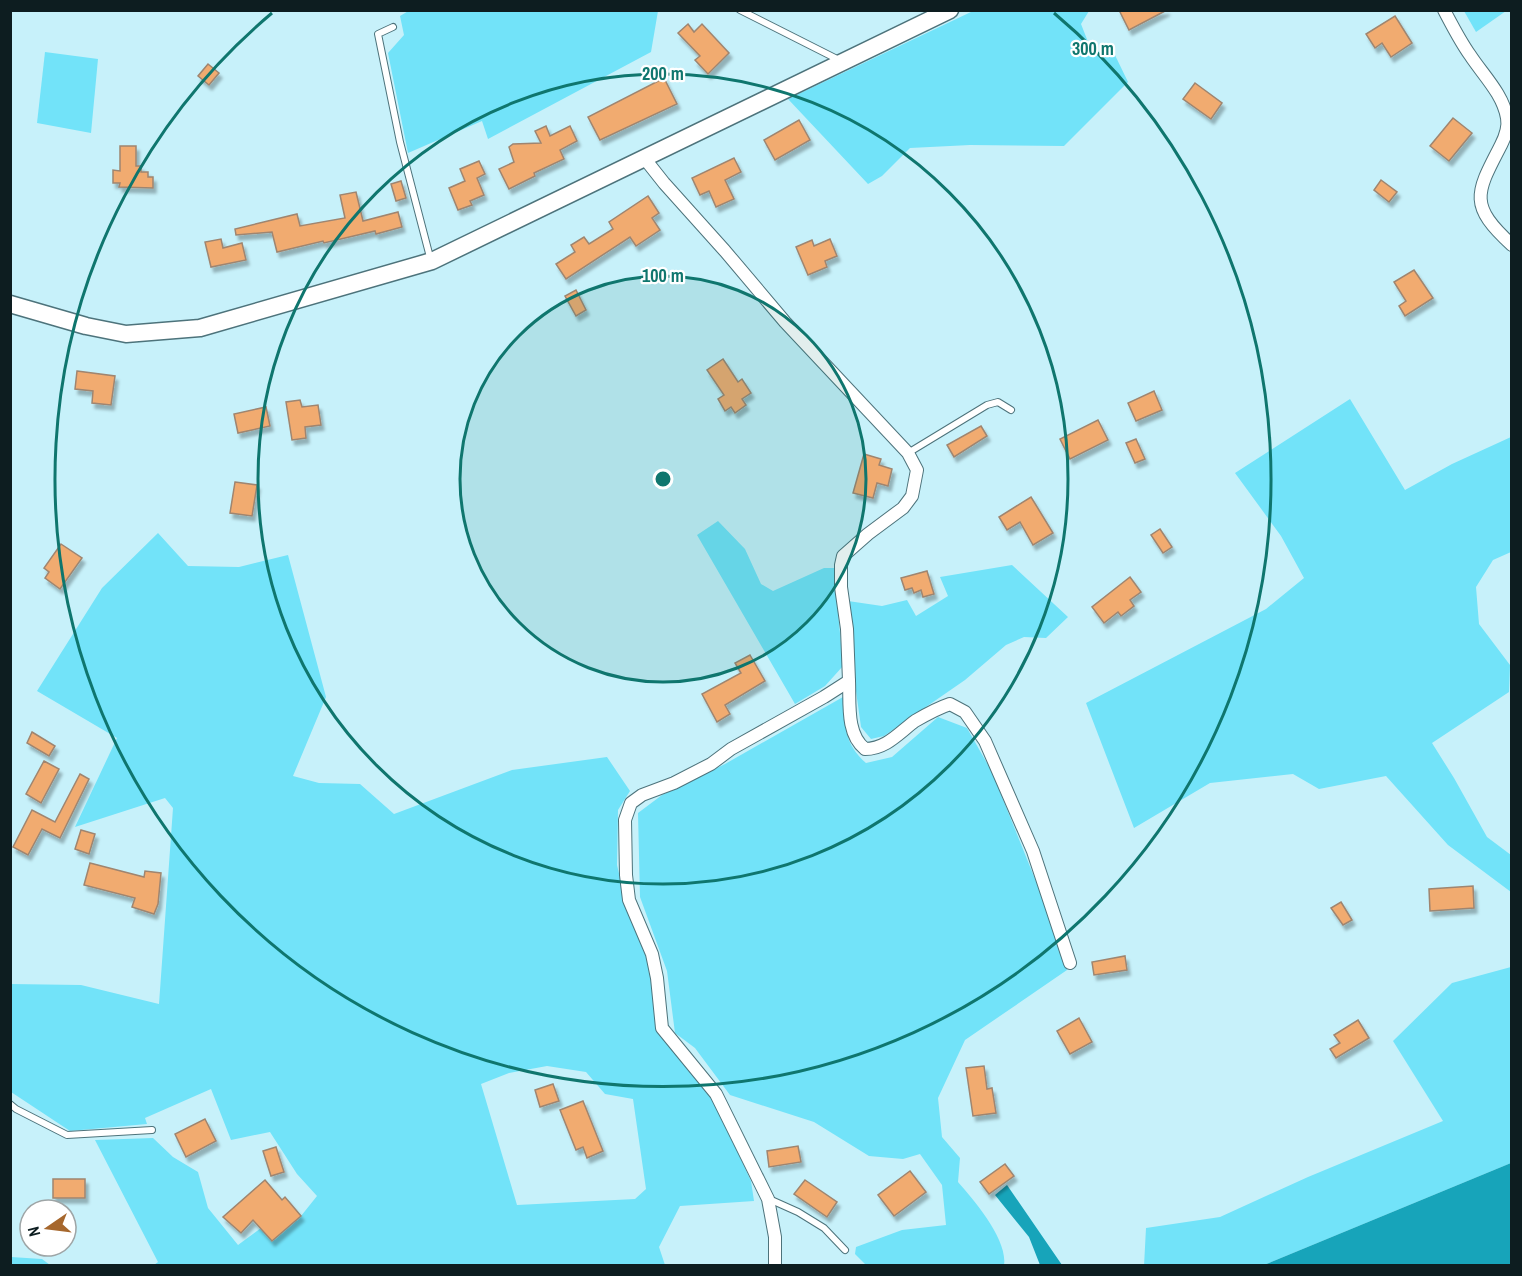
<svg xmlns="http://www.w3.org/2000/svg" width="1522" height="1276" viewBox="0 0 1522 1276" font-family="'Archivo Narrow',sans-serif">
<defs>
<filter id="shadow"><feDropShadow dx="3" dy="5" stdDeviation="1.5" flood-color="#0004"/></filter>
</defs>
<rect width="100%" height="100%" fill="#c7f1fa"/>
<g fill="#72e3f9" fill-rule="evenodd">
<polygon points="410,10 658,10 658,11 651,52 488,139 482,121 408,153 388,53 404,35 400,16"/>
<polygon points="973,11 1089,11 1081,24 1092,52 1113,51 1128,82 1064,146 970,145 910,148 882,176 868,184 788,99"/>
<polygon points="1464,11 1506,11 1476,32"/>
<polygon points="45,52 98,59 91,133 37,123"/>
<polygon points="1350,399 1405,490 1452,464 1511,437 1511,552 1493,560 1476,587 1479,624 1510,665 1509,692 1432,743 1454,778 1487,837 1511,855 1511,892 1448,845 1386,776 1319,789 1293,774 1210,783 1134,828 1086,703 1266,609 1304,578 1281,536 1235,473"/>
<polygon points="718,521 745,549 761,584 773,591 824,568 834,568 843,666 825,686 795,704 697,535"/>
<path d="M158,533L188,566L239,567L288,555L326,697L293,776L319,783L360,784L394,814L512,770L607,757L630,791L618,810L617,865L625,899L650,962L657,1024L716,1105L751,1181L754,1201L680,1206L659,1247L665,1265H154L158,1262L95,1140L153,1138L173,1157L198,1172L208,1208L238,1245L261,1228L273,1241L301,1216L317,1196L297,1174L270,1132L231,1140L211,1089L145,1118L147,1124L70,1131L11,1092L10,984L81,985L159,1004L173,808L165,798L75,827L117,738L37,691L102,588ZM547,1066L586,1072L605,1094L633,1099L646,1189L635,1199L517,1205L481,1084L509,1073Z"/>
<polygon points="1012,565 1068,617 1046,638 1024,637 1006,645 965,680 884,736 871,739 861,727 856,691 848,601 882,606 907,600 916,616 948,596 940,577"/>
<path d="M843,697C845,725 844,744 866,763L892,757L938,717L967,728L992,772L1037,884L1067,970L965,1040L938,1098L942,1137L960,1158L958,1182C974,1200 1008,1240 1004,1265H866L855,1254L856,1247L902,1230L946,1225L942,1185L920,1154L903,1159L869,1156L814,1122L730,1095L695,1048L675,1033L667,971L640,897L638,813L662,795L725,764Z"/>
<polygon points="1511,967 1511,1163 1264,1265 1144,1266 1146,1228 1220,1217 1308,1177 1443,1121 1393,1041 1452,983"/>
<polygon points="11,1257 42,1259 50,1265 11,1265"/>
</g>
<g fill="#17a4ba">
<polygon points="1511,1163 1511,1265 1264,1265"/>
<polygon points="1007,1185 1062,1265 1040,1265 1029,1237 995,1195"/>
</g>
<g fill="#f1ab70" stroke="#9f856f" stroke-width="1.5" filter="url(#shadow)">
<polygon points="1119,10 1167,10 1129,30"/>
<polygon points="1395,16 1412,43 1391,57 1382,43 1375,48 1366,34"/>
<polygon points="688,24 694,32 702,24 729,53 708,74 695,60 700,56 678,33"/>
<polygon points="208,64 219,73 209,85 198,76"/>
<polygon points="664,78 677,104 600,140 588,117"/>
<polygon points="1195,83 1222,103 1211,119 1183,99"/>
<polygon points="1453,118 1472,133 1449,161 1430,146"/>
<polygon points="799,120 810,140 775,160 764,140"/>
<polygon points="546,126 550,136 570,126 577,141 560,150 564,159 534,173 535,176 509,189 499,169 514,162 509,147 513,144 541,143 535,131"/>
<polygon points="120,146 136,146 136,166 141,166 141,172 148,172 148,177 153,177 153,188 119,187 120,183 113,183 113,170 120,171"/>
<polygon points="734,158 741,172 725,180 734,199 716,207 709,191 700,195 692,178"/>
<polygon points="479,161 485,174 477,178 484,195 470,201 472,205 458,210 449,188 465,181 460,169"/>
<polygon points="1381,180 1397,192 1389,202 1374,190"/>
<polygon points="401,181 406,198 396,201 391,184"/>
<polygon points="356,192 363,221 398,212 402,227 376,234 375,231 324,243 323,241 277,252 272,232 236,235 235,229 297,214 300,226 345,218 340,195"/>
<polygon points="648,196 659,213 652,218 660,230 636,246 630,237 566,279 556,264 575,252 571,245 584,237 589,244 613,229 609,222"/>
<polygon points="221,239 223,248 242,243 246,260 211,267 205,242"/>
<polygon points="830,239 837,256 825,261 827,267 808,275 796,247 812,240 814,246"/>
<polygon points="1414,270 1433,298 1405,316 1399,306 1406,301 1394,282"/>
<polygon points="576,290 586,310 576,316 565,296"/>
<polygon points="723,359 738,382 742,379 751,393 742,399 746,405 735,413 731,407 725,411 718,399 724,395 707,370"/>
<polygon points="77,371 115,376 111,405 92,403 93,391 75,389"/>
<polygon points="1154,391 1162,410 1136,421 1128,403"/>
<polygon points="300,400 302,407 318,405 321,425 305,427 306,438 292,440 286,402"/>
<polygon points="266,407 270,426 238,433 234,414"/>
<polygon points="1098,420 1108,440 1070,459 1060,439"/>
<polygon points="981,426 987,436 954,457 947,445"/>
<polygon points="1136,439 1145,459 1135,463 1126,443"/>
<polygon points="864,454 881,459 879,465 892,469 888,486 877,483 873,498 853,493"/>
<polygon points="235,482 257,485 252,516 230,513"/>
<polygon points="1031,497 1053,533 1033,545 1020,522 1007,530 999,517"/>
<polygon points="1160,529 1172,547 1163,553 1151,535"/>
<polygon points="61,544 82,558 60,589 45,578 49,572 44,568"/>
<polygon points="927,571 934,594 923,597 921,590 914,593 912,588 905,590 901,578"/>
<polygon points="1130,577 1141,592 1130,600 1134,606 1121,616 1118,612 1104,623 1092,607"/>
<polygon points="750,655 765,681 725,705 730,714 717,722 702,694 741,673 735,663"/>
<polygon points="32,732 55,746 49,756 27,743"/>
<polygon points="44,761 59,769 41,803 26,794"/>
<polygon points="80,774 89,779 60,838 42,829 28,855 13,847 32,810 55,822"/>
<polygon points="81,830 95,834 89,854 75,849"/>
<polygon points="90,863 144,877 145,871 161,873 158,904 154,914 132,907 135,898 84,885"/>
<polygon points="1473,886 1474,908 1430,911 1429,889"/>
<polygon points="1341,902 1352,920 1343,925 1331,908"/>
<polygon points="1125,956 1127,970 1094,975 1092,962"/>
<polygon points="1079,1018 1092,1042 1070,1054 1057,1031"/>
<polygon points="1358,1020 1369,1038 1336,1058 1330,1049 1340,1043 1334,1035"/>
<polygon points="984,1066 987,1089 992,1088 996,1113 973,1116 966,1068"/>
<polygon points="553,1084 559,1101 540,1107 535,1090"/>
<polygon points="583,1101 603,1151 587,1158 583,1147 576,1150 560,1110"/>
<polygon points="205,1119 216,1141 186,1157 175,1134"/>
<polygon points="798,1146 801,1162 769,1167 767,1151"/>
<polygon points="276,1147 284,1172 271,1176 263,1151"/>
<polygon points="1005,1164 1014,1176 989,1194 980,1182"/>
<polygon points="910,1171 926,1192 894,1216 878,1195"/>
<rect x="53" y="1179" width="32" height="19"/>
<polygon points="265,1180 282,1200 285,1197 301,1216 272,1241 253,1220 241,1233 223,1217"/>
<polygon points="805,1180 837,1202 827,1217 794,1194"/>
</g>
<g fill="none" stroke-linecap="round" stroke-linejoin="round">
<g stroke="#4d737b" stroke-width="8">
<g id="lane">
<polyline points="740,10 839,60"/>
<polyline points="393,27 378,34 400,142 431,261"/>
<polyline points="908,453 987,405 998,402 1011,410"/>
<polyline points="10,1104 16,1109 67,1135 152,1130"/>
<polyline points="769,1199 798,1212 824,1228 845,1250"/>
</g>
</g>
<g stroke="#4d737b" stroke-width="14">
<g id="street">
<path d="M1444,10C1452,25 1460,41 1470,55C1483,75 1503,94 1507,118C1509,128 1505,137 1501,145C1476,193 1468,205 1512,245"/>
<polyline points="645,159 664,183 725,251 785,322 908,453 917,470 912,496 903,508 868,534 843,556 841,565 841,587 847,629 849,681 824,697 731,749 711,764 674,783 642,795 631,803 625,820 626,875 629,900 652,954 657,978 662,1028 716,1094 768,1199 775,1237 775,1266"/>
<path d="M849,681C850,703 846,734 865,749C886,749 899,733 915,721C927,714 938,708 950,704L965,712L985,741L1033,851L1070,963"/>
</g>
</g>
<g stroke="#4d737b" stroke-width="19">
<polyline id="secondary" points="10,304 86,326 126,334 200,328 432,261 950,10"/>
</g>
<use href="#lane" stroke="#fff" stroke-width="6"/>
<use href="#street" stroke="#fff" stroke-width="12"/>
<use href="#secondary" stroke="#fff" stroke-width="16"/>
</g>
<circle cx="663" cy="479" r="203" fill="#0f766e" fill-opacity=".12"/>
<g fill="none" stroke="#0f766e" stroke-width="3">
<circle cx="663" cy="479" r="203"/>
<circle cx="663" cy="479" r="405"/>
<path d="M1054 13A608 608 0 1 1 272 13"/>
</g>
<circle cx="663" cy="479" r="9" fill="#0f766e" stroke="#fff" stroke-width="3"/>
<g font-size="18" text-anchor="middle" font-weight="bold" fill="#0f766e" stroke="#fff" stroke-width="4.5" stroke-linejoin="round" paint-order="stroke">
<text x="1093" y="55">300 m</text>
<text x="663" y="80">200 m</text>
<text x="663" y="282">100 m</text>
</g>
<rect width="1522" height="1276" fill="none" stroke="#0d1d20" stroke-width="24"/>
<g transform="translate(48 1228) rotate(256)"><circle r="28" fill="#ffffff" stroke="#9ea5a6" stroke-width="1.5"/>
<path d="M0-4.5L10 22L0 15L-10 22Z" fill="#a6672d"/>
<text y="-9" font-size="16" font-weight="bold" text-anchor="middle" fill="#0d1d20">N</text>
</g>
</svg>
